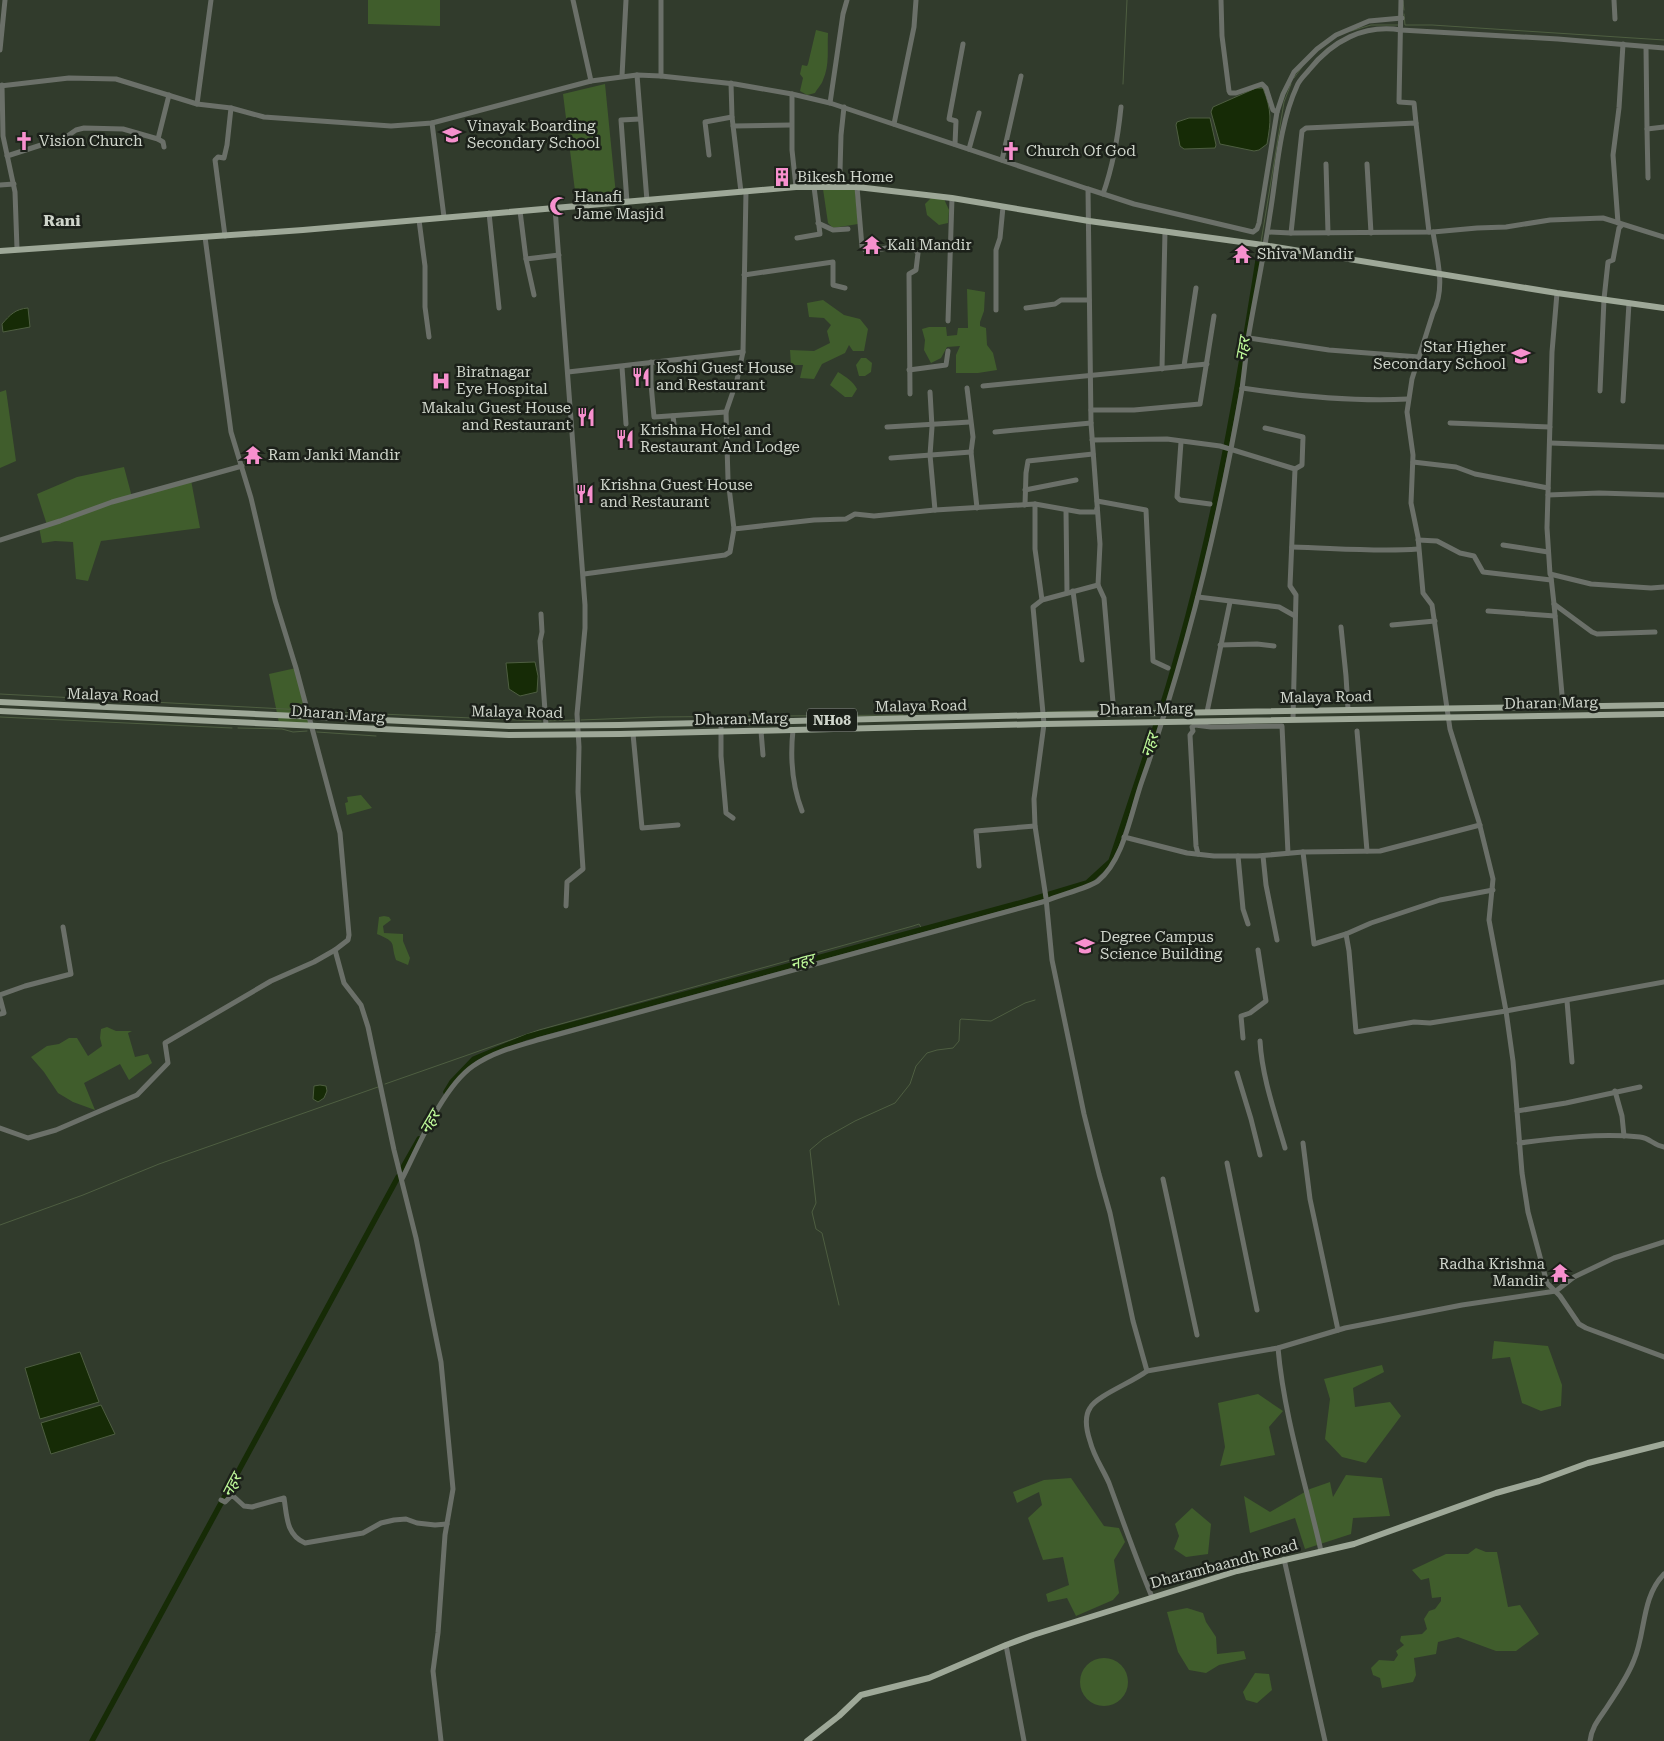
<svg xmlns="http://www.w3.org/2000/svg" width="1664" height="1741" viewBox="0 0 1664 1741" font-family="'Roboto Serif','Noto Sans Devanagari',serif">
<rect width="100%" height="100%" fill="#313b2c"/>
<g fill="#405d2c">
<polygon points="368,0 440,0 440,26 368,24"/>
<path d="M816,30L828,33C827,48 830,65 823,80C822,84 817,89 815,93L807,95L800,91L803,78L800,74L802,65L807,66L808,64Z"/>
<polygon points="605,84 616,195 576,199 563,94"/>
<polygon points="823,189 855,189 858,224 833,228 828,223"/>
<polygon points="931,198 944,199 949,210 948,223 939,225 927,215 925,204"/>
<polygon points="967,289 985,292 984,311 980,322 980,326 986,328 987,345 993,353 997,370 978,373 956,373 956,355 960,346 947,347 941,358 931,363 924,350 925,340 922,329 929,327 946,327 947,336 957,335 958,328 968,328"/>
<polygon points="823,300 844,315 860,319 868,329 864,351 853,351 849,345 845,353 822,364 814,379 800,378 803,365 791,365 790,350 814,351 830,343 827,331 831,325 824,318 809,317 807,303"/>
<polygon points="861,358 866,358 872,363 871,372 865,376 859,376 856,365"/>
<path d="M838,372C846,377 853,381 857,389L852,397H845L830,385Z"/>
<polygon points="6,390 16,461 0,468 0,392"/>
<polygon points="124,467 132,497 191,480 200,528 101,541 88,581 76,579 73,542 55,541 42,543 39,527 47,525 37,494 77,477"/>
<polygon points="296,668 310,725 279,723 269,674"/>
<polygon points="361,795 372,808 347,815 345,803 348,802 347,797"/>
<path d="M384,916L389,917L391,920L383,926L384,933L403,934V941L410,958L408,965L396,960C390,942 398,943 377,934L379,917Z"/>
<polygon points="107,1027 116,1031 132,1031 128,1033 135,1057 148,1054 152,1063 129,1080 120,1064 84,1083 95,1110 73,1102 58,1093 44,1072 31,1057 47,1046 59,1044 69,1038 77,1038 88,1056 102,1046 100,1038 101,1029"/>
<polygon points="1494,1341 1548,1346 1562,1385 1561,1406 1541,1411 1522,1403 1510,1357 1492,1359"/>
<polygon points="1382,1365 1384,1372 1353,1388 1355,1407 1390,1402 1401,1416 1366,1463 1342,1457 1325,1439 1330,1399 1324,1379"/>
<polygon points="1258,1394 1283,1411 1269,1427 1275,1455 1220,1466 1225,1447 1218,1403"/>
<polygon points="1346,1475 1382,1478 1390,1516 1353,1518 1351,1534 1305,1549 1295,1518 1250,1533 1244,1496 1270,1512 1310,1489 1330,1482 1333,1497"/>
<polygon points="1071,1478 1104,1526 1119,1528 1125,1542 1114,1560 1119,1593 1113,1600 1076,1616 1067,1598 1048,1602 1046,1594 1069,1585 1063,1557 1043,1560 1028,1518 1042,1505 1039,1492 1017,1503 1013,1492 1044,1480"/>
<polygon points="1192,1508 1211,1524 1208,1554 1186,1557 1174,1549 1179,1536 1175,1524"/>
<polygon points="1476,1548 1486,1552 1497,1552 1508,1607 1520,1605 1539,1634 1516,1651 1496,1651 1458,1637 1438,1642 1436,1654 1414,1658 1416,1675 1413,1682 1382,1688 1380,1678 1373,1675 1371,1668 1379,1660 1394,1661 1398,1655 1396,1651 1404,1645 1400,1641 1401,1636 1422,1634 1427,1629 1424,1619 1429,1611 1435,1609 1441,1601 1441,1597 1432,1598 1429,1578 1421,1580 1412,1570 1446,1554 1468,1554"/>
<polygon points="1187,1608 1203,1613 1206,1622 1216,1637 1217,1654 1244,1651 1246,1659 1219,1665 1206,1673 1189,1670 1178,1652 1167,1612"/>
<circle cx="1104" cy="1682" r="24"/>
<polygon points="1255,1673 1269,1674 1272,1690 1257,1703 1246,1700 1243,1692"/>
</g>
<g fill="#162b06" stroke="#4e5e41">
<path d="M1256,88H1263C1272,111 1271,121 1267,144L1259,150L1254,151L1220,144L1211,112L1213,107Z"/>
<polygon points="1189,118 1210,118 1216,145 1215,148 1184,149 1180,146 1176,125 1177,122"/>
<path d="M28,308L30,327L3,332L2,324C10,315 15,309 28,308Z"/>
<polygon points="535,662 538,676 537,692 520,696 509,689 506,663"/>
<polygon points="320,1085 326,1086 327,1091 324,1098 318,1102 313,1099 314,1086"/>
<polygon points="80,1352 99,1402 40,1419 25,1368"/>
<polygon points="101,1405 115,1434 51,1454 41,1423"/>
</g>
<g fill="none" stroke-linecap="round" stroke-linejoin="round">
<g stroke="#4e5e41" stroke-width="1">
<polyline points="1403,1 1404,10"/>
<polyline points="1404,14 1405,25 1432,25 1664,40"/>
<polyline points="1351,31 1371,25 1398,25"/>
<polyline points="1294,78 1302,67"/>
<polyline points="1123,84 1127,0"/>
<polyline points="1261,242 1284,102 1291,84"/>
<polyline points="0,694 304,710"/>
<polyline points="1117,710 1161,709"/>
<polyline points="312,711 541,721"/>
<polyline points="1047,712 1113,710"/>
<polyline points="0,717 232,728"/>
<polyline points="581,720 657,717 903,715"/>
<polyline points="547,721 574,720"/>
<polyline points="238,728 282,729 293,732 307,731"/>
<polyline points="317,732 376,736"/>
<polyline points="385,1084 539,1030 913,926 919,924 922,929"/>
<polyline points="0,1225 83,1195 159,1164 378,1087"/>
<polyline points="839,1305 822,1233 816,1229 812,1212 816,1203 810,1150 823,1139 855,1121 895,1103 910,1084 916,1066 927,1053 937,1050 953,1048 959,1041 960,1020 961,1019 991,1021 1025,1003 1035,1000"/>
</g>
<g stroke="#162b06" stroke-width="5.5">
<path d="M1160,713C1208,562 1236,404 1260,248"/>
<polyline points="446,1092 452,1082 474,1059 527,1037 1027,901 1087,883 1111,861 1157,722"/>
<polyline points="402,1169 419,1139"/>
<polyline points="92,1741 398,1177"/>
</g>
<g stroke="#6b7069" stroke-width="5">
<polyline points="573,0 591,81"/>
<polyline points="1221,0 1222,36 1229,91 1230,93 1236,93 1262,84 1266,88 1273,110 1277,112"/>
<polyline points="1401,0 1399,102 1414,103 1416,123"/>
<polyline points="1614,0 1615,19"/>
<polyline points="1646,47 1647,129"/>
<polyline points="0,50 5,0"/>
<polyline points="637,75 647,201"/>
<polyline points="622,76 626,0"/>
<polyline points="661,76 661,0"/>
<polyline points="731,83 732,117 741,192"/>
<polyline points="2,85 3,136 15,192 17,249"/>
<polyline points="0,86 69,78 116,79 197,104 231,108 264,117 391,126 432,123 591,81 637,75 661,76 735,84 792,94 830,103 1088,189"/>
<polyline points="792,94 792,150 796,187"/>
<polyline points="830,103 843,14 847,0"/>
<polyline points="197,104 211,0"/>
<polyline points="432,123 444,217"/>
<polyline points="894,124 914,27 916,0"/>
<polyline points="733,126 791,125"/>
<polyline points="158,139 169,95"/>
<polyline points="955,144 956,121 949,119 963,44"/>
<polyline points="969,149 979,113"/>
<polyline points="709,155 705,122 732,117"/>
<polyline points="7,156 66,137 76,130 84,128 123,129 158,139 163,142 164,147"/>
<polyline points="1002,160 1021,76"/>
<polyline points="1326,164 1328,233"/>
<polyline points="1367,164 1371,233"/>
<polyline points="840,171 841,135 844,107"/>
<polyline points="1648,178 1647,129 1664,127"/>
<polyline points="0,185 14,184"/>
<polyline points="857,187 862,247 865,250 882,249 908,243 918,253 916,270 909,274 910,394"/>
<path d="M1103,194C1113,166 1118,137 1121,107"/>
<polyline points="627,202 621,120 640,119"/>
<polyline points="555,208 585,605 585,628 577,714 579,747 578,792 583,869 567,882 566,906"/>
<polyline points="520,211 526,259 534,295"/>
<polyline points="489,213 499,308"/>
<polyline points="419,220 425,266 425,307 429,337"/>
<polyline points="818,223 833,230 848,229"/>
<polyline points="1618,223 1613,155 1619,108 1623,44"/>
<polyline points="1268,232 1291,233 1433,232 1477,228 1506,227 1550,220 1603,218 1664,237"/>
<path d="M1433,232C1437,259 1446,288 1433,313L1412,379L1407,412L1413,455L1411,503L1418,537L1423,593L1432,605L1450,729L1479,822L1493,879L1489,920L1506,1011L1513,1061L1522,1173L1528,1212L1547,1283L1560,1296L1579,1324L1586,1328L1664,1357"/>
<polyline points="1291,233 1302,131 1306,128 1416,123 1429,232"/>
<polyline points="225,236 215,160 218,157 224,158 227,145 231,108"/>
<polyline points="797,238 820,234 814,187"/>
<polyline points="526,259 559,255"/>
<polyline points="744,275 833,262 833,285 845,288"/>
<polyline points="1557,293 1552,352 1547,528 1550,574 1591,584 1651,588 1664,587"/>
<polyline points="1026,308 1055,304 1061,300 1089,300"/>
<polyline points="996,310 996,250 1000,238 1003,207"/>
<polyline points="948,321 952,198"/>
<polyline points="1249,338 1329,350 1419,357"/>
<polyline points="651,362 651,384 654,417 726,412"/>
<polyline points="1184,366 1196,288"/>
<polyline points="622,367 626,424"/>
<polyline points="1162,369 1165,231"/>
<polyline points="909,370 946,365 948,351"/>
<polyline points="568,372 743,352"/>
<polyline points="983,386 1207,364"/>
<polyline points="967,388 973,437 971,452 977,508"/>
<path d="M1242,388C1296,396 1352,402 1408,399"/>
<polyline points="1600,391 1604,299 1608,262 1613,260 1619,228 1622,225"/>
<polyline points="930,392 932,427 930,455 935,510"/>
<polyline points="1623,401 1629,303"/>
<polyline points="1091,410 1134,410 1200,404 1214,316"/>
<polyline points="673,416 675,432"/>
<polyline points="1450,423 1550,427"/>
<polyline points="887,427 970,422"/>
<polyline points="1265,428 1303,437 1302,465 1295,469"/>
<polyline points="995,432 1091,423"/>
<polyline points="1092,440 1167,439 1220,446 1295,469 1290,586 1296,595 1293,719"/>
<polyline points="1181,442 1177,497 1180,500 1210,504"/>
<polyline points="1550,443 1664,447"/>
<polyline points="891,458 971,452"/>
<polyline points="1413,462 1456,467 1475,474 1548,488"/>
<polyline points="1025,490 1076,480"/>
<polyline points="1548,495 1599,493 1664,495"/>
<polyline points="1097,501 1146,510 1153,661 1168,668"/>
<polyline points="1035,504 1035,549 1042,600"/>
<polyline points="1025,505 1026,473 1028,461 1093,454"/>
<polyline points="1066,510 1067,593"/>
<polyline points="734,529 728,479 726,412 737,380 743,352 746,191"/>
<polyline points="0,540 60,521 112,502 242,466"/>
<polyline points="1418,540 1437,541 1460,553 1474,556 1483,572 1551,580"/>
<polyline points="1503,545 1548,552"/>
<path d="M1292,547C1334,548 1376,552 1418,549"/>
<polyline points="584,574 725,555 730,552 734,529 814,520 846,519 855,514 874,516 935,510 1035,504 1080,512 1096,512 1097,508"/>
<polyline points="1551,577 1554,604 1563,706"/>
<polyline points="1098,585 1104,598 1114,714"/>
<polyline points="1073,591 1082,660"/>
<polyline points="1198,597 1279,607 1295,616"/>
<polyline points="1554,604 1592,632 1597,634 1655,632"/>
<polyline points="1488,611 1555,616"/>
<polyline points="541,614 542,632 540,641 546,725"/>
<polyline points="1392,625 1435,621"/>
<polyline points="1341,627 1346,676 1348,709"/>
<polyline points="1220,645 1257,644 1274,646"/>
<polyline points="1207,712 1230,602"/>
<polyline points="721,723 721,756 726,813 733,818"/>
<path d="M793,730C790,758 792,785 802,811"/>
<polyline points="761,731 763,755"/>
<polyline points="1357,731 1367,851"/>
<polyline points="633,734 642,828 678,825"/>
<polyline points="1124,837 1187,853 1214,856 1257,856 1303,852 1380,851 1480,825"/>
<polyline points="1303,852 1314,944 1346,934"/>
<polyline points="1198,854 1196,846 1190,735 1193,731 1192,727 1195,725 1211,727 1282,726 1288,853"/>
<polyline points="1238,856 1243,909 1248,924"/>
<polyline points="1263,856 1266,885 1277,940"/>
<polyline points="979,866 976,831 1035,826"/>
<polyline points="1493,890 1440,900 1371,923 1346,934 1349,951 1356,1032 1414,1022 1430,1023 1506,1011 1664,982"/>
<path d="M1046,901C1057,896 1091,887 1098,881C1124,860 1131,812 1142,781C1187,654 1219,522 1242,389C1244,372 1246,356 1248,339C1255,297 1264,256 1270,214C1277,172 1279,125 1297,86C1299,80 1305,75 1309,70C1332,41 1364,24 1401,30L1558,39L1664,48"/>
<polyline points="335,950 344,983 361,1005 368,1027 394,1150 416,1238 441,1362 453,1489 445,1535 438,1633 433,1671 441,1741"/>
<polyline points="0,995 25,986 71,974 63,927"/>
<polyline points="0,998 4,1013 0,1014"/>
<polyline points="1567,1001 1572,1062"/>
<polyline points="1243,1038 1241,1016 1250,1013 1266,1001 1258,950"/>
<path d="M1260,1041C1262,1077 1275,1113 1285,1148"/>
<polyline points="1237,1073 1251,1119 1260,1155"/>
<polyline points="1615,1091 1622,1116 1624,1136"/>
<polyline points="1517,1111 1566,1103 1640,1087"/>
<polyline points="0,1128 28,1138 56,1130 137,1095 168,1063 165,1043 271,981 314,962 335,950 348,940 349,935 340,833 296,668 275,600 251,498 231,432 205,237"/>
<polyline points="1303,1143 1310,1199 1338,1330"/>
<path d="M1519,1143C1558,1138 1600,1133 1640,1137C1650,1138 1653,1145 1664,1147"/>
<polyline points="1227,1163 1257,1310"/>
<path d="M402,1179C419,1145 443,1087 473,1066C493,1052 517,1046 541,1039L1046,901"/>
<polyline points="1163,1179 1197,1335"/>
<path d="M1278,1348C1284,1417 1306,1484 1321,1551"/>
<polyline points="1147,1371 1133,1321 1110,1213 1099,1174 1084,1114 1052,960 1046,898 1035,826 1034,799 1044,724 1033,607 1042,600 1098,585 1100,544 1091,423 1088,189 1134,204 1253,232 1257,229 1259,223 1277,112 1283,94 1294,72 1317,49 1336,35 1369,21 1402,18"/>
<path d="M221,1500L225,1502L232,1495L244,1506L252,1507L284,1498C287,1516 286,1535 305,1543L363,1533L381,1523L394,1520L406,1519L417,1523L435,1525L447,1524"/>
<polyline points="1284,1559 1325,1741"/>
<path d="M1152,1597C1136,1559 1123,1521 1109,1483C1103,1469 1094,1457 1090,1441C1087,1432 1084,1417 1090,1408C1096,1396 1133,1382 1147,1371L1278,1348L1345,1328L1462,1305L1556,1291L1574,1277L1595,1267L1614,1258L1664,1242"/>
<polyline points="1006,1645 1024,1741"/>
<path d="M1590,1741C1592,1725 1601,1717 1609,1704C1618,1690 1628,1676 1634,1660C1646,1632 1641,1598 1664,1574"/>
</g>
<g stroke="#9ea898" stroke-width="6">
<polyline points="0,251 303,230 796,187 857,187 952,198 1089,221 1263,245 1557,293 1664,308"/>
<polyline points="0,702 509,726 619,725 1043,715 1664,705"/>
<polyline points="0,711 509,735 620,734 1044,724 1664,714"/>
<polyline points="807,1741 839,1716 861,1695 929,1678 1006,1645 1033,1635 1237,1571 1354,1544 1496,1493 1539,1481 1588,1463 1664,1444"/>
</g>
</g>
<defs>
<g id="school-bare" transform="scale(1.5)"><path d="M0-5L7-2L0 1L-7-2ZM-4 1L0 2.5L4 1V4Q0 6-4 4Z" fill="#f790ce" stroke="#1c211a" stroke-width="2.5" paint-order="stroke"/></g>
<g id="church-bare" transform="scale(1.5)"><path d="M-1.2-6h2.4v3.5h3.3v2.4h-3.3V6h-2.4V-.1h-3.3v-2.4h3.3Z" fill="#f790ce" stroke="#1c211a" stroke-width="2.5" paint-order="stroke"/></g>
<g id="building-bare" transform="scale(1.5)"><path d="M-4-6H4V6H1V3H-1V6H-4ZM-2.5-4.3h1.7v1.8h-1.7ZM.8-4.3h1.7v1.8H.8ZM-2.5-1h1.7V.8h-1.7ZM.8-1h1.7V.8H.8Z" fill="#f790ce" stroke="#1c211a" stroke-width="2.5" paint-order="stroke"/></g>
<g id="mosque-bare" transform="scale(1.5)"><path d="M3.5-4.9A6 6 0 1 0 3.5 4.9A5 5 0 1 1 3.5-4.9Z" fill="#f790ce" stroke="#1c211a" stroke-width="2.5" paint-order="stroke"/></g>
<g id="temple-bare" transform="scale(1.5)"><path d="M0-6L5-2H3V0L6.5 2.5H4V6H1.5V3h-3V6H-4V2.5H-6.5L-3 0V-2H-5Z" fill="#f790ce" stroke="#1c211a" stroke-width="2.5" paint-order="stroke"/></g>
<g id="restaurant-bare" transform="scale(1.5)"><path d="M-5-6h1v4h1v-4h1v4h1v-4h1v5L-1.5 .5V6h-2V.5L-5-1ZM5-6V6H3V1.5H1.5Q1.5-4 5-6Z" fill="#f790ce" stroke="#1c211a" stroke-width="2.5" paint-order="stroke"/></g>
<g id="hospital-bare" transform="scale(1.5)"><path d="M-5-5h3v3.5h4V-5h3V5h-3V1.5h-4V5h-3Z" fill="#f790ce" stroke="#1c211a" stroke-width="2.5" paint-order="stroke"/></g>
<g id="university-bare" transform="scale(1.5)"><path d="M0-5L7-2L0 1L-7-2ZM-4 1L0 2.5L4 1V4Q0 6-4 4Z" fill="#f790ce" stroke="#1c211a" stroke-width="2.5" paint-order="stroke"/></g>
</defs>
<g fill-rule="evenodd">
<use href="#school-bare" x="452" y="135"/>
<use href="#church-bare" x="24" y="141"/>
<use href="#church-bare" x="1011" y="151"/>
<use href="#building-bare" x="782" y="177"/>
<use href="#mosque-bare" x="559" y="206"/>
<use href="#temple-bare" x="872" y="245"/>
<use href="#temple-bare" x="1242" y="254"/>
<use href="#school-bare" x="1521" y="356"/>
<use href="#restaurant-bare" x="641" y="377"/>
<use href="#hospital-bare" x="441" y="381"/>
<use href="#restaurant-bare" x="586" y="417"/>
<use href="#restaurant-bare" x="625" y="439"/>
<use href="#temple-bare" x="253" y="455"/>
<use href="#restaurant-bare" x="585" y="494"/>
<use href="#university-bare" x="1085" y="946"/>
<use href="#temple-bare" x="1560" y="1273"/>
</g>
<g text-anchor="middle" stroke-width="5" stroke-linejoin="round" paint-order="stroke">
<rect fill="#1c211a" stroke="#999f96" stroke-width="1" x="807" y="708.5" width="50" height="23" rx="4"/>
<g font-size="14" font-weight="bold" fill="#cfd5cb">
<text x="832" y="725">NH08</text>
</g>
<g font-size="15" fill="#cfd5cb" stroke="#1c211a" text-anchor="start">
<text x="467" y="131">Vinayak Boarding<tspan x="467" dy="17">Secondary School</tspan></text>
<text x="39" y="146">Vision Church</text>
<text x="1026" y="156">Church Of God</text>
<text x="797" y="182">Bikesh Home</text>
<text x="574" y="202">Hanafi<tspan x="574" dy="17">Jame Masjid</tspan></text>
<text x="887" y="250">Kali Mandir</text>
<text x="1257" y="259">Shiva Mandir</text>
<text x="1506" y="352" text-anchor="end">Star Higher<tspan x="1506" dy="17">Secondary School</tspan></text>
<text x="656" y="373">Koshi Guest House<tspan x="656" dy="17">and Restaurant</tspan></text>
<text x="456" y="377">Biratnagar<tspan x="456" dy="17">Eye Hospital</tspan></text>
<text x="571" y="413" text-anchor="end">Makalu Guest House<tspan x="571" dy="17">and Restaurant</tspan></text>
<text x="640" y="435">Krishna Hotel and<tspan x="640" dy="17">Restaurant And Lodge</tspan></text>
<text x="268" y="460">Ram Janki Mandir</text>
<text x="600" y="490">Krishna Guest House<tspan x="600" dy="17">and Restaurant</tspan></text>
<text x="1100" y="942">Degree Campus<tspan x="1100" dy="17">Science Building</tspan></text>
<text x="1545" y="1269" text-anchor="end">Radha Krishna<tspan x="1545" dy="17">Mandir</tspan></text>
</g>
<g font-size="15" fill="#cfd5cb" stroke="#1c211a">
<text transform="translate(113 695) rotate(2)" y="5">Malaya Road</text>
<text transform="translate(1326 697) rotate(-1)" y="5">Malaya Road</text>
<text transform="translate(1551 703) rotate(-1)" y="5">Dharan Marg</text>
<text transform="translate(921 706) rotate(-1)" y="5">Malaya Road</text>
<text transform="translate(1146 709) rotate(-1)" y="5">Dharan Marg</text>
<text transform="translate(517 712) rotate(1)" y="5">Malaya Road</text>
<text transform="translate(338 714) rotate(4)" y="5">Dharan Marg</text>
<text transform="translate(741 719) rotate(-1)" y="5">Dharan Marg</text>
<text transform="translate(1224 1564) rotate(-15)" y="5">Dharambaandh Road</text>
</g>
<g font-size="16" font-weight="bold" fill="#cfd5cb" stroke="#1c211a">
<text x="62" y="226">Rani</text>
</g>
<g font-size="16" font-style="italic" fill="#bef999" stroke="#1c211a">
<text transform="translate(1242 349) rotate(-80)" y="6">नहर</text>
<text transform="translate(1149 745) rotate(-72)" y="6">नहर</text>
<text transform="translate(802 961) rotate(-15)" y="6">नहर</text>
<text transform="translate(429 1122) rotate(-60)" y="6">नहर</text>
<text transform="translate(231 1485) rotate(-62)" y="6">नहर</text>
</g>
</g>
</svg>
